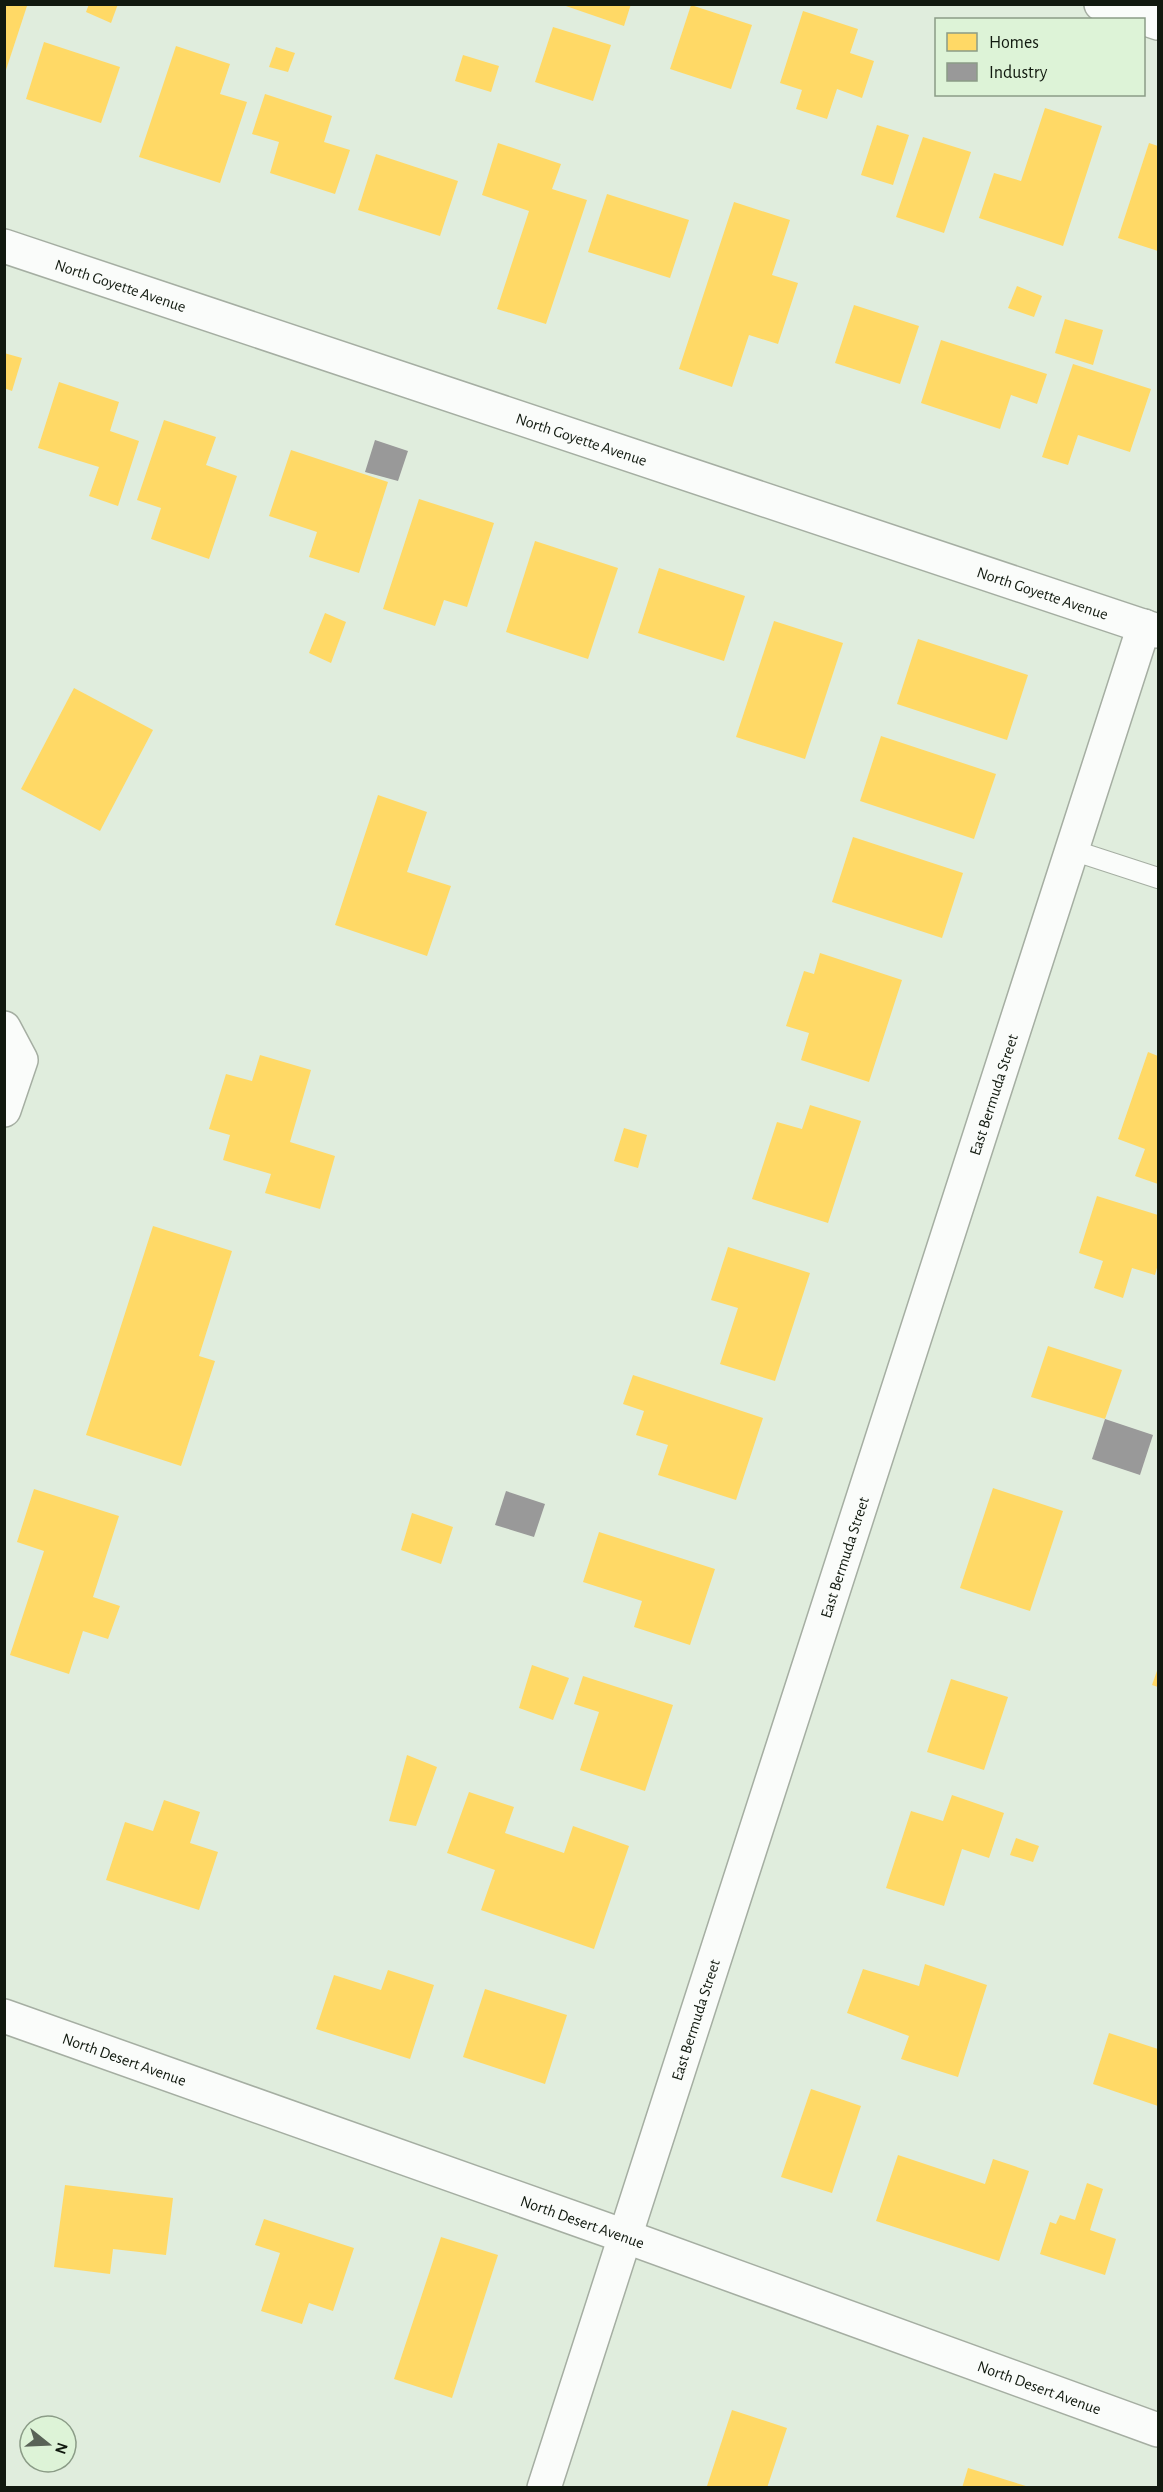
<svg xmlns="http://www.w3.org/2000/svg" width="1163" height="2492" viewBox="0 0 1163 2492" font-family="'Alegreya Sans',sans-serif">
<rect width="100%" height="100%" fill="#e0eddd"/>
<g fill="#ffd966">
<polygon points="4,4 27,6 5,73 4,73"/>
<polygon points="89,4 118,4 111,23 86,12"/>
<polygon points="560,4 631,4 624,26"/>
<polygon points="691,5 752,25 731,89 670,69"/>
<polygon points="803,11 858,29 850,53 874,61 862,98 837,89 827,119 796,109 802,90 780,83"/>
<polygon points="553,27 611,45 593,101 535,82"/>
<polygon points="44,42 120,67 101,123 26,99"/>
<polygon points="176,46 230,64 220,94 247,102 220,183 139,157"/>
<polygon points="276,47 295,53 288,72 269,67"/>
<polygon points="463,55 499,66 491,92 455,81"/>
<polygon points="265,94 332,116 324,142 350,150 335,194 270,173 279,142 252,134"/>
<polygon points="1045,108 1102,126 1063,246 979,218 994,173 1021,181"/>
<polygon points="877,125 909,135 893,185 861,175"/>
<polygon points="923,137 971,152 944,233 896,217"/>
<polygon points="498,143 561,164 552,189 587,200 546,324 497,309 529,211 482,195"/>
<polygon points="1149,143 1158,146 1158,251 1118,238"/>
<polygon points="376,154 458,181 440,236 358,210"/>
<polygon points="607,194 689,220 670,278 588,252"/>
<polygon points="734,202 790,220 772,275 798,283 778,344 749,335 732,387 679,369"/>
<polygon points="1017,286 1042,296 1034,317 1008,308"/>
<polygon points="854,305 919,326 900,384 835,363"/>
<polygon points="1065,319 1103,330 1093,365 1055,353"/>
<polygon points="941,340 1047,374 1037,404 1011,395 1000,429 921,403"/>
<polygon points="4,353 22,358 12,391 4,388"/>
<polygon points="1073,364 1151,389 1130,452 1078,435 1068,465 1042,457"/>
<polygon points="59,382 119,402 110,431 139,441 118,506 89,496 99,467 38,448"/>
<polygon points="164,420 216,437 206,465 237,476 209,559 151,539 161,508 137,500"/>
<polygon points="291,450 388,482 359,573 309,557 317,532 269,516"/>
<polygon points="419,499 494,523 467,607 444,600 435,626 383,609"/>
<polygon points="535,541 618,568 588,659 506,632"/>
<polygon points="659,568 745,596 724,661 638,633"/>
<polygon points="325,613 346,622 331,663 309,653"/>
<polygon points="774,621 843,643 805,759 736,737"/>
<polygon points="918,639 1028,675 1007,740 897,704"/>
<polygon points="74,688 153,730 100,831 21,789"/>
<polygon points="881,736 996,774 974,839 860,801"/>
<polygon points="378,795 427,812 407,872 451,886 427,956 335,925"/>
<polygon points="853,837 963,873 942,938 832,902"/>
<polygon points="820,953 902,980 869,1082 801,1060 809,1033 786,1026 804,971 814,974"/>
<polygon points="1148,1052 1158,1056 1158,1184 1135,1176 1145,1149 1118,1139"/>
<polygon points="260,1055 311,1070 290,1142 335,1156 320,1209 265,1193 271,1174 223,1160 230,1135 209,1129 226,1074 252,1081"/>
<polygon points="810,1105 861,1121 828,1223 752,1199 777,1122 802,1129"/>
<polygon points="624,1128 647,1135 638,1168 614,1161"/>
<polygon points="1097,1196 1158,1215 1158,1264 1155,1275 1132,1268 1123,1298 1094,1288 1103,1261 1079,1253"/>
<polygon points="153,1226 232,1251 199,1356 215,1361 181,1466 86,1435"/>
<polygon points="728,1247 810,1273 775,1381 720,1364 738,1308 711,1300"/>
<polygon points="1048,1346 1122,1370 1105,1419 1031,1397"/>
<polygon points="633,1375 763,1418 736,1500 658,1475 668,1445 636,1435 644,1411 623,1404"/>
<polygon points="993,1488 1063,1511 1030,1611 960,1588"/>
<polygon points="34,1489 119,1516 93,1597 120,1606 108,1639 83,1631 69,1674 10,1655 44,1551 17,1542"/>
<polygon points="412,1513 453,1527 441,1564 401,1550"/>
<polygon points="599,1532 715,1569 690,1645 634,1627 642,1601 583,1582"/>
<polygon points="532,1665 569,1678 553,1720 519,1708"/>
<polygon points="1158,1668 1158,1687 1152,1685"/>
<polygon points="583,1676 673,1705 645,1791 580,1770 599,1712 574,1704"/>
<polygon points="951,1679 1008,1697 984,1770 927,1752"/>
<polygon points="407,1755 437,1767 416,1826 389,1821"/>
<polygon points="469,1792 514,1807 505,1833 564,1853 573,1826 629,1846 594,1949 481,1910 495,1870 447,1853"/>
<polygon points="952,1795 1004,1813 989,1858 962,1849 944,1906 886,1888 911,1811 943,1821"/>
<polygon points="164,1800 200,1812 190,1843 218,1852 199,1910 106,1880 125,1822 153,1831"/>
<polygon points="1016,1838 1039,1846 1033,1862 1010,1855"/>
<polygon points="925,1964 987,1985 958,2077 901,2059 909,2036 847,2013 863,1969 919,1986"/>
<polygon points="388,1970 434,1985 410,2059 316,2029 334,1975 381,1990"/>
<polygon points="485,1989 567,2015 545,2084 463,2057"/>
<polygon points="1109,2033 1158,2049 1158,2106 1093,2084"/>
<polygon points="811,2089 861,2106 832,2193 781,2177"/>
<polygon points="898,2155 985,2184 993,2159 1029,2171 999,2261 876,2221"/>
<polygon points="1087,2183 1103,2189 1090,2230 1116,2239 1105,2275 1040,2254 1050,2222 1056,2224 1060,2215 1075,2220"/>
<polygon points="65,2185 173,2198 166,2255 113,2249 110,2274 54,2267"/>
<polygon points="264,2219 354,2248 333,2311 309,2303 302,2324 261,2311 280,2253 255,2245"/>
<polygon points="441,2237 498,2255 452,2398 394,2379"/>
<polygon points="732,2410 787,2428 767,2488 707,2486"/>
<polygon points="968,2468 1029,2487 1029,2488 962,2488"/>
</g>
<g fill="#999">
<polygon points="375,440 408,451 398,481 365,472"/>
<polygon points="1105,1419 1153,1435 1140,1475 1092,1459"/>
<polygon points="506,1491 545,1504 534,1537 495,1525"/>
</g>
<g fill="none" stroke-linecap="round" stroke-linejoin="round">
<g stroke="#a5aea2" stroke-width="22">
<polyline id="lane" points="1072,850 1158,878"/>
</g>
<g stroke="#a5aea2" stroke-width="36">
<g id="street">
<polyline points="1101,4 1158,23"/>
<path id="s1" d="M4,246L1158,631"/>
<polyline points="4,1028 21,1060 4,1110"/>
<path id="s2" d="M4,2016L627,2237L1158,2430"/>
<path id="s3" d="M544,2488L1144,626"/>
</g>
</g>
<use href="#lane" stroke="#fafcfa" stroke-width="20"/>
<use href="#street" stroke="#fafcfa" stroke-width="33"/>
</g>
<g text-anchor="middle" stroke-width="6" stroke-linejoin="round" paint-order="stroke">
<g font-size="16" fill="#11190f" stroke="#ddf3d7">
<text dy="6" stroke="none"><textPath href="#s1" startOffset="123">North Goyette Avenue</textPath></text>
<text dy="6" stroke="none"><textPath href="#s1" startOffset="609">North Goyette Avenue</textPath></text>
<text dy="6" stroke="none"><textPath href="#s1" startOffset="1095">North Goyette Avenue</textPath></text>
<text dy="6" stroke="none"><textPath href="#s3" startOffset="1464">East Bermuda Street</textPath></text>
<text dy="6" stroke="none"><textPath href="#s3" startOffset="978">East Bermuda Street</textPath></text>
<text dy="6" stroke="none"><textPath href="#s3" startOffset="492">East Bermuda Street</textPath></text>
<text dy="6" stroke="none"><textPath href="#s2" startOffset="128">North Desert Avenue</textPath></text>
<text dy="6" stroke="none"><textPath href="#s2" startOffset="614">North Desert Avenue</textPath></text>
<text dy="6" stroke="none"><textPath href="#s2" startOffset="1100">North Desert Avenue</textPath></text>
</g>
</g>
<rect width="1163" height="2492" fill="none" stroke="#11190f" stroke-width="12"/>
<rect x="935" y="18" width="210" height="78" fill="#ddf3d7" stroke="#8b9c87" stroke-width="1.5"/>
<rect x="947" y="33" width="30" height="18" fill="#ffd966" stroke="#8b9c87" stroke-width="1.5"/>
<text x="989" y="48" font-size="18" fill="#11190f">Homes</text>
<rect x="947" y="63" width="30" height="18" fill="#999999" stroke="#8b9c87" stroke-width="1.5"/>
<text x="989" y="78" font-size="18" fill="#11190f">Industry</text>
<g transform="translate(48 2444) rotate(108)"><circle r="28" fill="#ddf3d7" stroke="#8b9c87" stroke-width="1.5"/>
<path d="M0-4.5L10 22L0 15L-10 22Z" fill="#596357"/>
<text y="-9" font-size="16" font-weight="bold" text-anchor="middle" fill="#11190f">N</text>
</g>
</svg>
